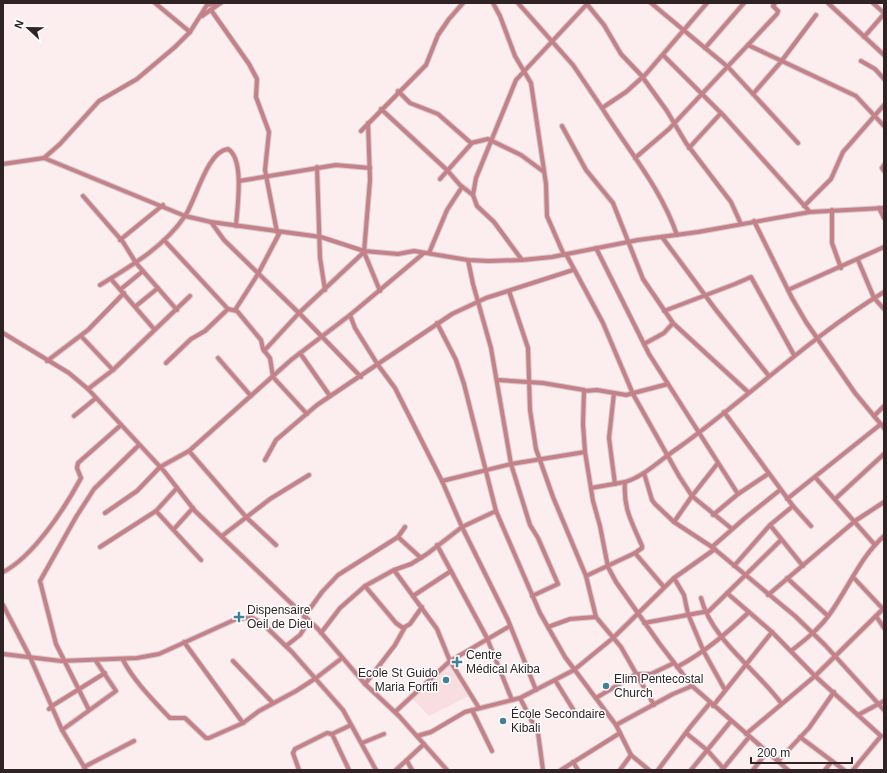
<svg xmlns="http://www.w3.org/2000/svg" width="887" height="773" viewBox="0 0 887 773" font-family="Arial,sans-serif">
<rect width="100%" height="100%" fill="#fcedee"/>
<polygon fill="#f9dee1" points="449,664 469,696 429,716 412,698"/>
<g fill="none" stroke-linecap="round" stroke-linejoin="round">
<g stroke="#d7c9ca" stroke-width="6">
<g id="street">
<polyline points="155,3 190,32"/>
<polyline points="493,3 500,16 515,56 531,83 546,184 547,216 564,255"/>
<polyline points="518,3 573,65 602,108"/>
<polyline points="586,3 604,25 621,54 641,75 667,111 686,143 731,202 741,224"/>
<polyline points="651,3 728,67 753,94 780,63 816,15"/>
<polyline points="828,3 884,55"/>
<polyline points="873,3 884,13"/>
<polyline points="211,10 249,64 257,79 256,97 269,132 265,170 277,232"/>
<polyline points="202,16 219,4"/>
<polyline points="864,37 884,14"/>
<polyline points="748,45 856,96 884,126"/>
<polyline points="705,48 744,3"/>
<polyline points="663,55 724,116 810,212"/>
<polyline points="861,61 875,69 884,79"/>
<polyline points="398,91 410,103 438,114 471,143 488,139 521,155 544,172"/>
<polyline points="753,94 798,143"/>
<polyline points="381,109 447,170 460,185 473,195"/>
<polyline points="368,123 370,180 364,252 380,291"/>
<polyline points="562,126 586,170 613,203 643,279 673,323 664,333 644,344"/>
<polyline points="361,131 426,65 438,35 449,19 463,3"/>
<polyline points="689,148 721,113"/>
<polyline points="44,158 60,144 99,101 137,79 175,47 190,32 207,5 221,3"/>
<polyline points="635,158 669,129 777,14 778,11 773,6 775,3"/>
<polyline points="3,164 44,158 185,216 211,222 321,237 364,251 398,254 414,251 468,260 489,261 522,260 552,257 638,240 698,232 810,212 884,208"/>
<polyline points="884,165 882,168 884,171"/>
<polyline points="317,167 320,258 325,290"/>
<polyline points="440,179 472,143"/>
<polyline points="239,181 336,165 370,168"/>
<polyline points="83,196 123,242 136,263 177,310"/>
<polyline points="804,206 831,179 843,152 884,105"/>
<polyline points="879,208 884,218"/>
<polyline points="832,210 832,243 841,268"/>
<polyline points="754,221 792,298 806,322 855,393 884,428"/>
<polyline points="211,222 224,240 302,316 361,377"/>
<path d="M677,235C661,188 628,150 602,108L626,92L646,74L707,3"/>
<polyline points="662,237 716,310 769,376"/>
<polyline points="120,240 163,205"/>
<polyline points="164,240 228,309 237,311 261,340 263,349 270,358 273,377 307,414"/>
<polyline points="596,248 649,354 738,494"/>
<polyline points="429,253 447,210 462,187"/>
<polyline points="566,254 603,323 633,394 679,476 692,496 732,529"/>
<polyline points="468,260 473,284 491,348 511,464 530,525 538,538 558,584 532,596"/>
<polyline points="522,260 494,222 477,206 473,195 476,178 516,80 588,3"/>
<polyline points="858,260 874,298 884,309"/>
<polyline points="111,279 154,329"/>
<path d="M100,285C131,266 164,247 185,216C196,200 207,151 228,149C245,159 237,209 236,226"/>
<polyline points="121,289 143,271"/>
<polyline points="788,290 884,247"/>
<polyline points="509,291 528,348 530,410 536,449 553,497 586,576 596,617"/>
<polyline points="136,306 158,288"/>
<polyline points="235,310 258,274 280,232"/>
<polyline points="664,311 735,284 751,277 794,355"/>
<polyline points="350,315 355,328 378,365 395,388 442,481 462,527 508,620 536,690"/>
<polyline points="437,323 456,360 464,384 496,511 540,613 565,657 616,725 631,755 649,770"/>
<polyline points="674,324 748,392"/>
<polyline points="3,333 69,373 88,389 164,471 195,511 318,629 365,684 399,716 447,770"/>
<polyline points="81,336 113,370"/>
<polyline points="264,351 299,313 364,252"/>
<polyline points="300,353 330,396"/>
<polyline points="218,358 251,396"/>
<polyline points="47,361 88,330 124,293"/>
<polyline points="166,363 191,339 205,331 228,309"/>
<polyline points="497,380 543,383 584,390"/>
<polyline points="668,384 626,395 597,390 584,391 583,424 585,452 593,501 600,526 608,567 616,582 659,643 692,686 788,770"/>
<polyline points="88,389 113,370 190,296"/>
<polyline points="614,393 609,438 615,484"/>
<polyline points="724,412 793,506 770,525 734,566"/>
<polyline points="74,416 96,398"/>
<polyline points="874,416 884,406"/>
<polyline points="189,451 247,518 276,545"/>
<polyline points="265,460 276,440 317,405 452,314 486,298 573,270"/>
<polyline points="644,473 652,500 655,504 674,522 712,547 795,616 825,645 884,710"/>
<polyline points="815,477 875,545"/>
<polyline points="442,481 511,464 585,452"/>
<polyline points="591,488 625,482"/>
<polyline points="787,499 881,424"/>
<polyline points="835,499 884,454"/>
<polyline points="793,506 811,526"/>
<polyline points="156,511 201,560"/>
<polyline points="105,513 137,491 160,467 189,451 291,360 350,315 424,253"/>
<polyline points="713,515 738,494 768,474"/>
<polyline points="674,522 692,496 718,463"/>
<polyline points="770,525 803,566"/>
<polyline points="174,529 193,508"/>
<polyline points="222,536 270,499 309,475"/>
<polyline points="398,537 421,558"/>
<polyline points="100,547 156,511 177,488"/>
<polyline points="712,547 745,518 780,490"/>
<path d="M635,553L642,548V546C632,522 623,509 625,482C645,476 661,459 678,448C748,398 810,337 884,292"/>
<polyline points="394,570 437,629 450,661 479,708"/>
<polyline points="451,571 487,638 512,700"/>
<path d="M3,572C33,557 65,508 81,478L77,468L78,463L121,425"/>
<polyline points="586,576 635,553 664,587"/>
<polyline points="853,577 883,609"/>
<polyline points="674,578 684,595 688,614 704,652 725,690"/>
<polyline points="787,578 828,616"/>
<polyline points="365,586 396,623 403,628 410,624 422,607"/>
<polyline points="727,593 772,632 815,676 881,736 853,770"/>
<polyline points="768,595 855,521 884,502"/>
<polyline points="413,596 451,571 437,545"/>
<path d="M701,598C712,640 756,669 781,703"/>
<polyline points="3,605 30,657 62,730 86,770"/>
<polyline points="876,616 884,628"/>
<polyline points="304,617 322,592 338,575 398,537 405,527"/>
<polyline points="644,623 709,611 781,540"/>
<polyline points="548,627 570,619 596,617 621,647 654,705"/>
<polyline points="321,633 340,608 365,586 394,570 411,564 427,554 462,527 496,511"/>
<polyline points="184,642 243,723"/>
<polyline points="286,646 300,635 309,621"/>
<path d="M791,651C805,640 819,629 829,615C848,589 860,557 884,536"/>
<polyline points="3,654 61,661 137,658 159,654 234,620 251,617 263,624 292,652 343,710 376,770"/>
<path d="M123,660C134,681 152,699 168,716L170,718H185L206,738H209L243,723L259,711L296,691L316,678L342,658"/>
<polyline points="233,661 273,703"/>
<path d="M677,667C705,652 726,634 749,612"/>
<polyline points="555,680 576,714"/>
<polyline points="365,684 395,645 405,627"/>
<polyline points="520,698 538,733 543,770"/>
<polyline points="596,698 636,674 651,674 674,663"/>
<polyline points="713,706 772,632"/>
<polyline points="49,709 52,706 105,673"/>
<polyline points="89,710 56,644 40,581 76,517 94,489 139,445"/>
<polyline points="472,710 492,751"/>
<polyline points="395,712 450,661 510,626"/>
<polyline points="858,715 884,701"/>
<polyline points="616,725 673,694 692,686"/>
<polyline points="62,730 116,691 96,661"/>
<polyline points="686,733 707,750 723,768"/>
<polyline points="746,734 815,676 884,608"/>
<polyline points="417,736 431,732 465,712 520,698 574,670 613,638 674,578 715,549"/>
<polyline points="800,737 844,770"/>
<polyline points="362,743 384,734"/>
<polyline points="407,761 412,770"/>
<polyline points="778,761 809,728 834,692"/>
<polyline points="573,762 578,770"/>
<polyline points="84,767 134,741"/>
<polyline points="299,770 293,753 295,749 327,733 332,734"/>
<polyline points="349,770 332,734 351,725"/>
<polyline points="396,770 424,744"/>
<polyline points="561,770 620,733"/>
<polyline points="620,770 631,755"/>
<polyline points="658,770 691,726 710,703"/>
<polyline points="691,770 731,721"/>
<polyline points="722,770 749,737"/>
<polyline points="753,770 767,752"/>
<polyline points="825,770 832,761"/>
</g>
</g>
<use href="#street" stroke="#c4818a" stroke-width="4"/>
</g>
<g fill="#418195" stroke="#fff" stroke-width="1.5">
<path d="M237 611h4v4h4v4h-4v4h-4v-4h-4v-4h4z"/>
<path d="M455 656h4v4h4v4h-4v4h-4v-4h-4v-4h4z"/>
<circle cx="446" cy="680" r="4"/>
<circle cx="606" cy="686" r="4"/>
<circle cx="503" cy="721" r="4"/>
</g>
<g text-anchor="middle" stroke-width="3" stroke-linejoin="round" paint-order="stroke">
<g font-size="12" fill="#302325" stroke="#fff" text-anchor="start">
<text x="247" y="614">Dispensaire<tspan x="247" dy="14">Oeil de Dieu</tspan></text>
<text x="466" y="659">Centre<tspan x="466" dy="14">Médical Akiba</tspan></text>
<text x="438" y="677" text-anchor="end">Ecole St Guido<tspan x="438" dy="14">Maria Fortifi</tspan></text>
<text x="614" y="683">Elim Pentecostal<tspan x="614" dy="14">Church</tspan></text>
<text x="511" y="718">École Secondaire<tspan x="511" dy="14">Kibali</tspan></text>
</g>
</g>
<rect width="887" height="773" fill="none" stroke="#302325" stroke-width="8"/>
<g transform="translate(28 28) rotate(292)" stroke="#ffffff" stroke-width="3" paint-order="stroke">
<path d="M0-3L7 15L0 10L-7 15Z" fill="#302325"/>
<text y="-6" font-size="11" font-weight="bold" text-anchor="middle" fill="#302325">N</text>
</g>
<path d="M751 757v6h101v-6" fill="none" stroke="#302325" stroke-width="2"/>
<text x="757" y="757" font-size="12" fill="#302325" stroke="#ffffff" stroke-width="3" paint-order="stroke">200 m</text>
</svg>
